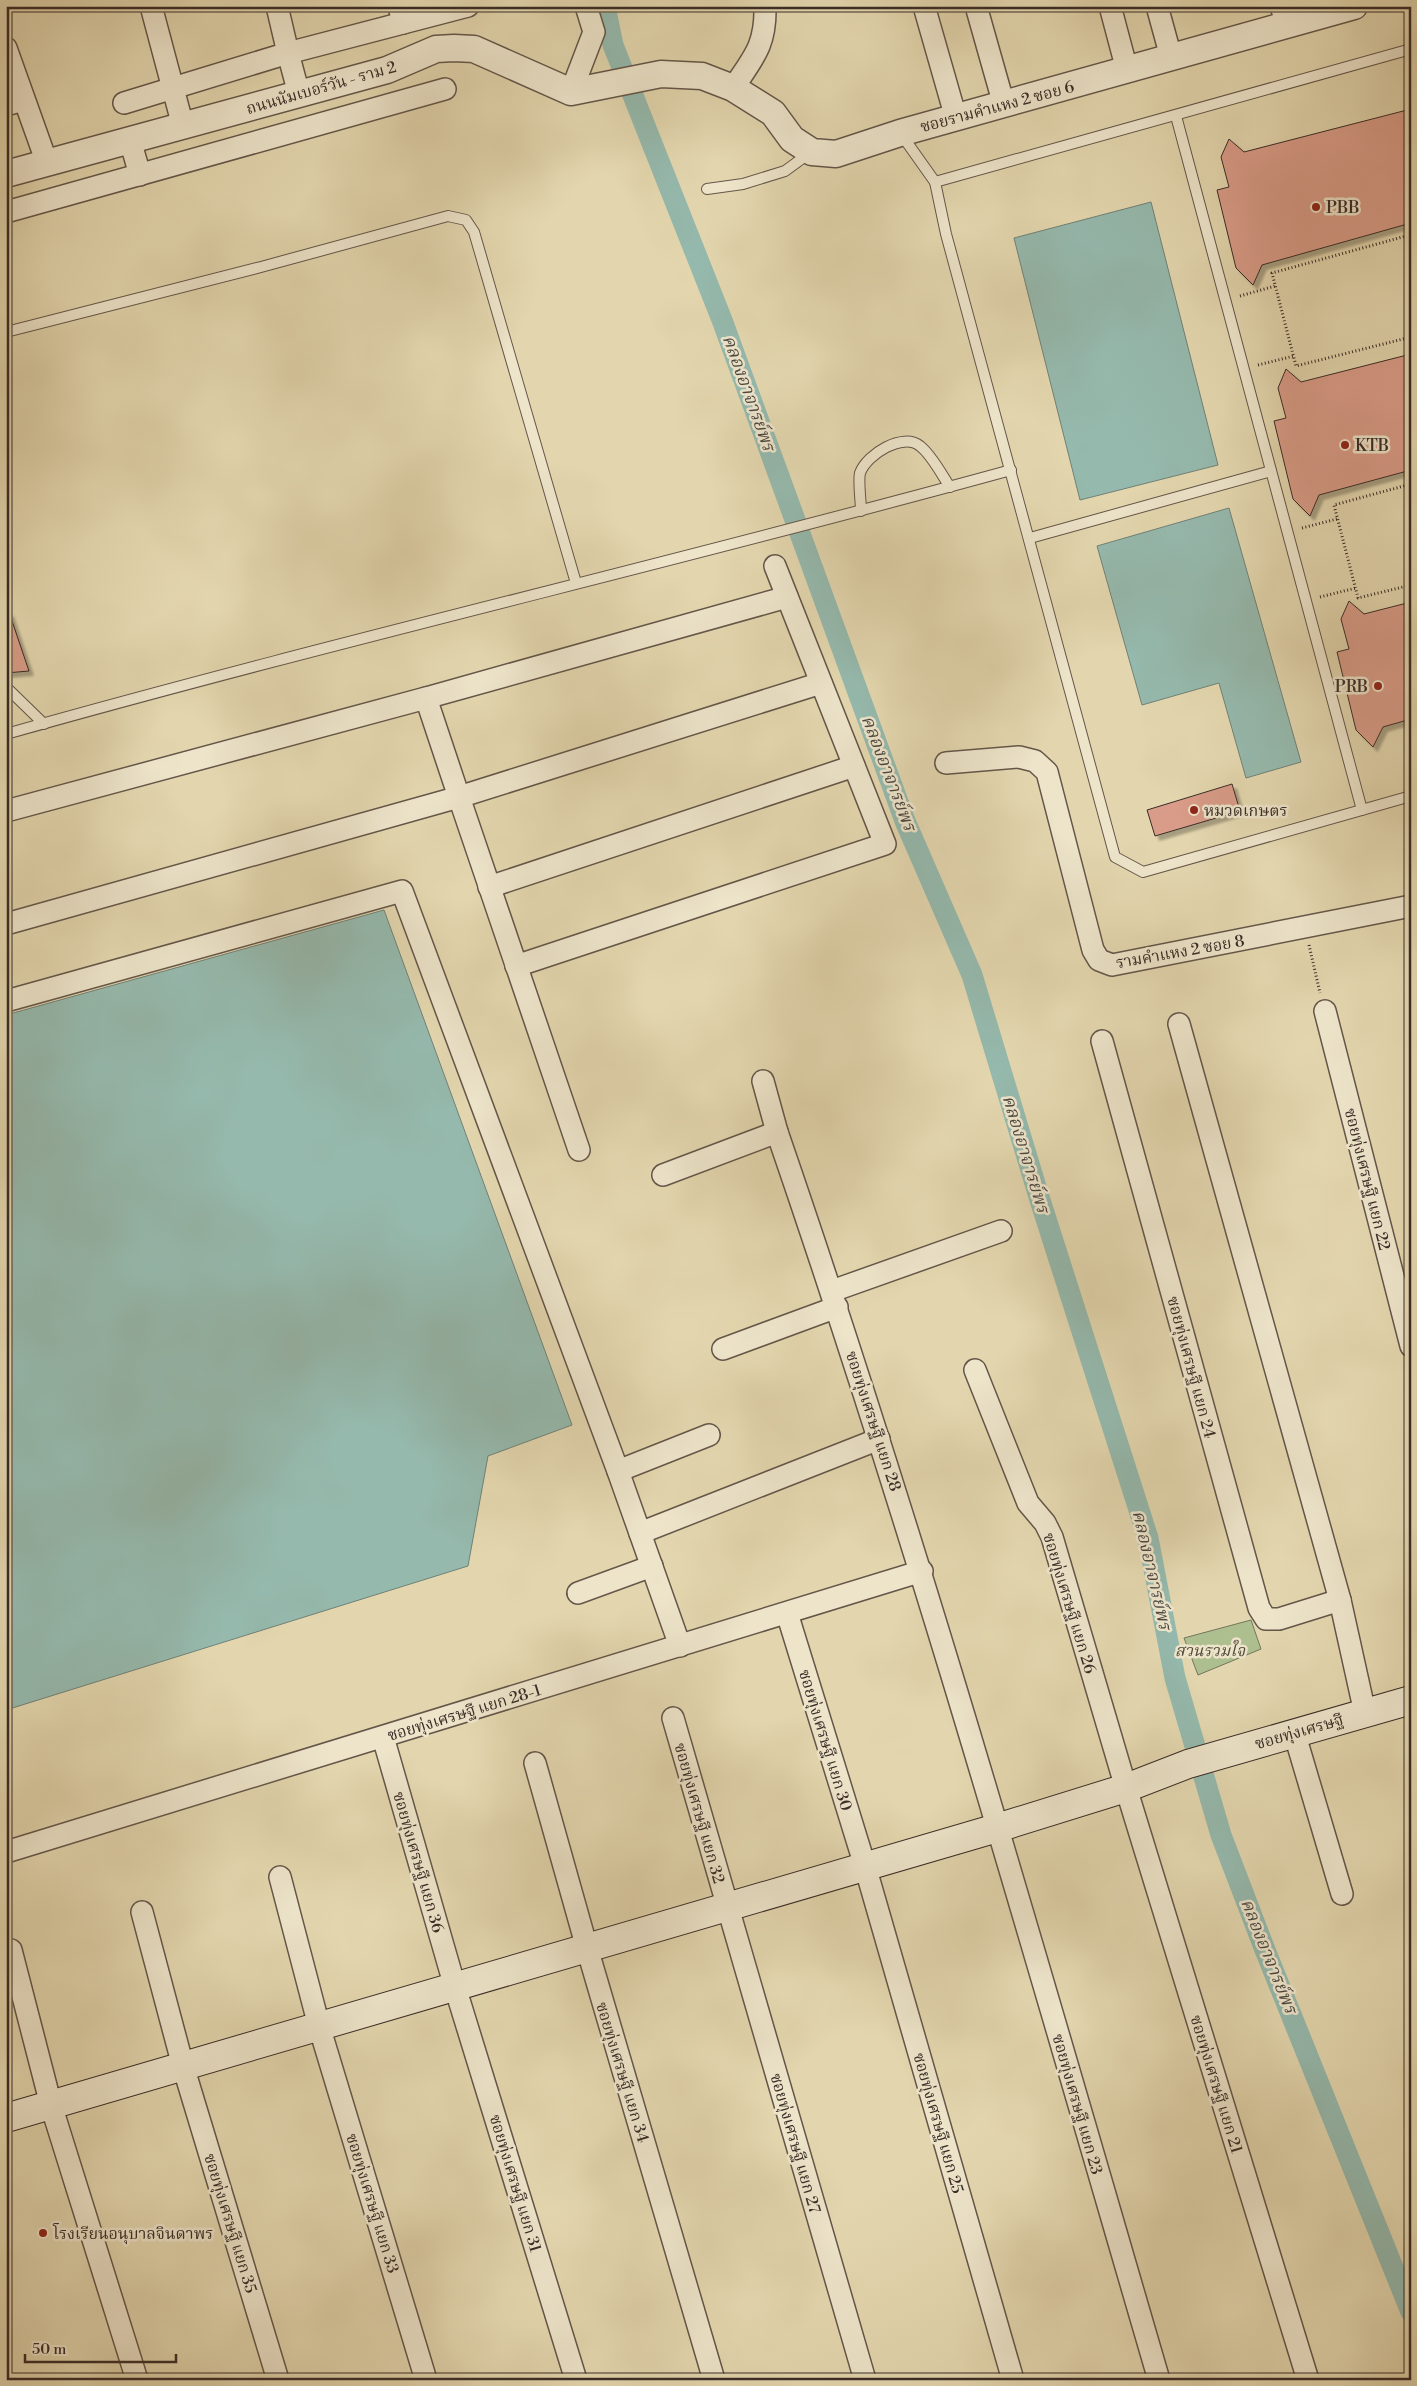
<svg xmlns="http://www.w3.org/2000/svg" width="1417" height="2386" viewBox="0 0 1417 2386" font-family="'Libre Bodoni','Noto Serif Thai',serif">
<defs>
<filter id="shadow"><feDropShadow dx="4.5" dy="4.5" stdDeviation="1" flood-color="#0004"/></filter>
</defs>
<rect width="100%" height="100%" fill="#e3d6ae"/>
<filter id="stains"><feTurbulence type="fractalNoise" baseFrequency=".004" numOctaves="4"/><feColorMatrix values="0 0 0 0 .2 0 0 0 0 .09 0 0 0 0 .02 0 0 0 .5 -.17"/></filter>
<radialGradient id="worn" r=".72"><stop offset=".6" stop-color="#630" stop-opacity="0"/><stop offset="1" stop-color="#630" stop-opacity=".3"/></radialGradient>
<polygon fill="#aebf8f" stroke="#74765b" points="1251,1620 1261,1649 1198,1675 1184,1638"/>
<g fill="#95b9ad" stroke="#708177">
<polygon points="1151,202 1218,465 1080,500 1014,238"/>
<polygon points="1229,508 1301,762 1246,778 1219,683 1142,705 1097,546"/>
<polygon points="384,910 572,1425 488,1456 468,1566 6,1710 6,1407 12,1405 6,1385 6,1015"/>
</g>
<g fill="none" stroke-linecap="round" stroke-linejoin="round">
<polyline stroke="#95b9ad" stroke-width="21" points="605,6 613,45 722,320 905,821 972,975 1040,1200 1148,1538 1175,1678 1221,1835 1265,1950 1411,2312"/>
</g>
<g fill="#d99c88" stroke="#392c27" filter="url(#shadow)">
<polygon points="1411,109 1411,223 1262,265 1253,285 1236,268 1217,190 1229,187 1221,157 1229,139 1244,152"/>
<polygon points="1411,354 1411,470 1319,495 1310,516 1293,499 1274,421 1286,418 1278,388 1286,369 1301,382"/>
<polygon points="1349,601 1364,614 1411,602 1411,719 1383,727 1373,747 1356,730 1337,652 1349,649 1341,619"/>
<polygon points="9,612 29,671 6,673 6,613"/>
<polygon points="1232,784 1240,811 1155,836 1147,810"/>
</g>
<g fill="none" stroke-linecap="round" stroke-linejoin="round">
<g stroke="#645649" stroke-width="12">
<g id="service">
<polyline points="1176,116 1362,810"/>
<polyline points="901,134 935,182 946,234 1115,857 1143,872 1411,796"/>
<polyline points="935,182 1411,49"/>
<polyline points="707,189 743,184 785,171 811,152"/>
<polyline points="6,332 261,267 448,216 466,220 474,232 576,583"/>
<path d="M861,511C861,502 858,481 860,473C867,454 903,432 920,446C931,454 942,475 950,487"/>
<polyline points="1030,538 1271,471"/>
<polyline points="6,687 44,724"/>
<path d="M6,734C339,640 677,562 1011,470"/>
</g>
</g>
<g stroke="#645649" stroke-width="24">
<g id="minor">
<polyline points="151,6 183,126"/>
<polyline points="399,6 403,23"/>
<polyline points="924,6 956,118"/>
<polyline points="976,6 1004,105"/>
<polyline points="1110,6 1127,70"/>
<polyline points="1157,6 1171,57"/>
<polyline points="1281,6 1287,25"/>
<polyline points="6,48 47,163"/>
<path d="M733,88C754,57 766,45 765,6"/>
<polyline points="571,92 594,32 586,6"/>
<polyline points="299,94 288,53 468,6"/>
<polyline points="124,103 288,53 277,6"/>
<polyline points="6,105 24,100"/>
<polyline points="130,140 140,175"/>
<polyline points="6,212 445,89"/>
<polyline points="426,698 787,597"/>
<polyline points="946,763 1019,757 1035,761 1047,772 1093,950 1099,960 1112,965 1411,906"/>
<polyline points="6,811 426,698 459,797 6,924"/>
<polyline points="489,887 854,766"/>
<polyline points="516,966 885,844 775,566"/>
<polyline points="6,1001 402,891 618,1471 680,1646"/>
<polyline points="1325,1011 1411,1346"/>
<polyline points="1179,1024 1340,1600 1365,1713"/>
<polyline points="1102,1041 1259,1608 1266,1619 1279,1619 1340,1600"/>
<polyline points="763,1081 777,1132"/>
<polyline points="579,1150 459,797 821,683"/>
<path d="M663,1175L777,1132C919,1544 1037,1962 1159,2380"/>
<polyline points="832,1291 1001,1231"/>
<polyline points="723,1349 837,1307"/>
<polyline points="975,1370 1028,1503 1045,1523 1052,1537 1126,1788 1308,2380"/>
<polyline points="618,1471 709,1435"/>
<polyline points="640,1533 879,1439"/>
<polyline points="578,1593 652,1566"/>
<polyline points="787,1613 865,1866 1013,2380"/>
<polyline points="673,1718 865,2380"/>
<polyline points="1294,1732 1342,1894"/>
<polyline points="383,1737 455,1987 576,2380"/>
<polyline points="535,1763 587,1948 714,2380"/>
<polyline points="6,1852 922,1571"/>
<polyline points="280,1877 319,2026 426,2380"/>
<polyline points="142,1912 183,2066 278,2380"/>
<polyline points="11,1950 51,2105 137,2380"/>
</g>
</g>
<g stroke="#645649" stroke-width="29">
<polyline id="tertiary" points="6,174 387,70 436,49 454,48 474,49 571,92 661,74 702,76 733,88 773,113 792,139 812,152 836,154 900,133 1354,6"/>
</g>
<g stroke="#392c27" stroke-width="30">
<polyline id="secondary" points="6,2118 997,1828 1126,1788 1188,1764 1411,1700"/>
</g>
<g stroke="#392c27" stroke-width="3" stroke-dasharray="1 2.5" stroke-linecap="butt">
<polyline points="1411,254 1406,236 1272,273 1296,366 1411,337"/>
<polyline points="1240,296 1275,286"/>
<polyline points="1258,365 1294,356"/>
<polyline points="1411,484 1334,505 1358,598 1411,585"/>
<polyline points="1302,528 1337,519"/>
<polyline points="1320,597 1356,588"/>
<polyline points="1309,945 1320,993"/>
</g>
<use href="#service" stroke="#ede4ca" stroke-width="10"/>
<use href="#minor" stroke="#ede4ca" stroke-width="21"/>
<use href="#tertiary" stroke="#ede4ca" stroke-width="26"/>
<use href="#secondary" stroke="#ede4ca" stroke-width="28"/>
</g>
<g fill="#8f2418" stroke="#ede4ca" stroke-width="2">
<circle cx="1316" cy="207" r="5"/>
<circle cx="1345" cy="445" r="5"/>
<circle cx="1378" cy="686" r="5"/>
<circle cx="1194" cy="810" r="5"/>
<circle cx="43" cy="2233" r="5"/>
</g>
<g text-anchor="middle" stroke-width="5" stroke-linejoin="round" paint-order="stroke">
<g font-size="16" fill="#392c27" stroke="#ede4ca">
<text transform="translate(321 87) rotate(-16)" y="6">ถนนนัมเบอร์วัน - ราม 2</text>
<text transform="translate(997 106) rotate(-15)" y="6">ซอยรามคำแหง 2 ซอย 6</text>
<text transform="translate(1180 951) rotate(-10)" y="6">รามคำแหง 2 ซอย 8</text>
<text transform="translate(1368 1179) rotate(76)" y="6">ซอยทุ่งเศรษฐี แยก 22</text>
<text transform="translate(1192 1367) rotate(75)" y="6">ซอยทุ่งเศรษฐี แยก 24</text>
<text transform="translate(874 1421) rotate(72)" y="6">ซอยทุ่งเศรษฐี แยก 28</text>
<text transform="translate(1070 1603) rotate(73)" y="6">ซอยทุ่งเศรษฐี แยก 26</text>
<text transform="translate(464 1712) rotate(-17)" y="6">ซอยทุ่งเศรษฐี แยก 28-1</text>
<text transform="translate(1299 1731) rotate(-16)" y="6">ซอยทุ่งเศรษฐี</text>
<text transform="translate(826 1740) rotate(73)" y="6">ซอยทุ่งเศรษฐี แยก 30</text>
<text transform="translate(700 1813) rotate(74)" y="6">ซอยทุ่งเศรษฐี แยก 32</text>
<text transform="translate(419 1862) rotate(74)" y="6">ซอยทุ่งเศรษฐี แยก 36</text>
<text transform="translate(623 2072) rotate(73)" y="6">ซอยทุ่งเศรษฐี แยก 34</text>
<text transform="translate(1217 2084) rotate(73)" y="6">ซอยทุ่งเศรษฐี แยก 21</text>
<text transform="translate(1078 2104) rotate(74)" y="6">ซอยทุ่งเศรษฐี แยก 23</text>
<text transform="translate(939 2123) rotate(74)" y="6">ซอยทุ่งเศรษฐี แยก 25</text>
<text transform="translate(796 2143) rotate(74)" y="6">ซอยทุ่งเศรษฐี แยก 27</text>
<text transform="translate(516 2183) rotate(73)" y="6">ซอยทุ่งเศรษฐี แยก 31</text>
<text transform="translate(373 2203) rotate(73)" y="6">ซอยทุ่งเศรษฐี แยก 33</text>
<text transform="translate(231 2223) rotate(73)" y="6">ซอยทุ่งเศรษฐี แยก 35</text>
</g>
<g font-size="16" fill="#392c27" stroke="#ede4ca" text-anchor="start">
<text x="1326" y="213">PBB</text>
<text x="1355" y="451">KTB</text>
<text x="1368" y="692" text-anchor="end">PRB</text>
<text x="1204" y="816">หมวดเกษตร</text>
<text x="53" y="2239">โรงเรียนอนุบาลจินดาพร</text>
</g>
<g font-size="16" font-style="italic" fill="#50493c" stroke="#ede4ca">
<text x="1210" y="1656">สวนรวมใจ</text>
</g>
<g font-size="18" font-style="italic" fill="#4b4842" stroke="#ede4ca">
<text transform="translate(749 393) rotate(70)" y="6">คลองอาจารย์พร</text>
<text transform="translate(889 773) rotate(69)" y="6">คลองอาจารย์พร</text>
<text transform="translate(1026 1154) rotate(73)" y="6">คลองอาจารย์พร</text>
<text transform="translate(1152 1570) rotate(77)" y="6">คลองอาจารย์พร</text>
<text transform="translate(1269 1956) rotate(68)" y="6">คลองอาจารย์พร</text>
</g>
</g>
<rect width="1417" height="2386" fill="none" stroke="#e3d6ae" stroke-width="25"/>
<rect x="8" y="8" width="1402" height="2371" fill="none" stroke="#392c27" stroke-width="2.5"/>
<rect x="12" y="12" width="1392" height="2361" fill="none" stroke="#392c27"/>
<path d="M25 2354v8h151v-8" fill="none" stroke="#392c27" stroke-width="2.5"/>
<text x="32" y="2354" font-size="15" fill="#392c27" stroke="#ede4ca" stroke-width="4" paint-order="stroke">50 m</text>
<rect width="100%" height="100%" filter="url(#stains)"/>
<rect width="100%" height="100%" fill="url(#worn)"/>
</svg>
